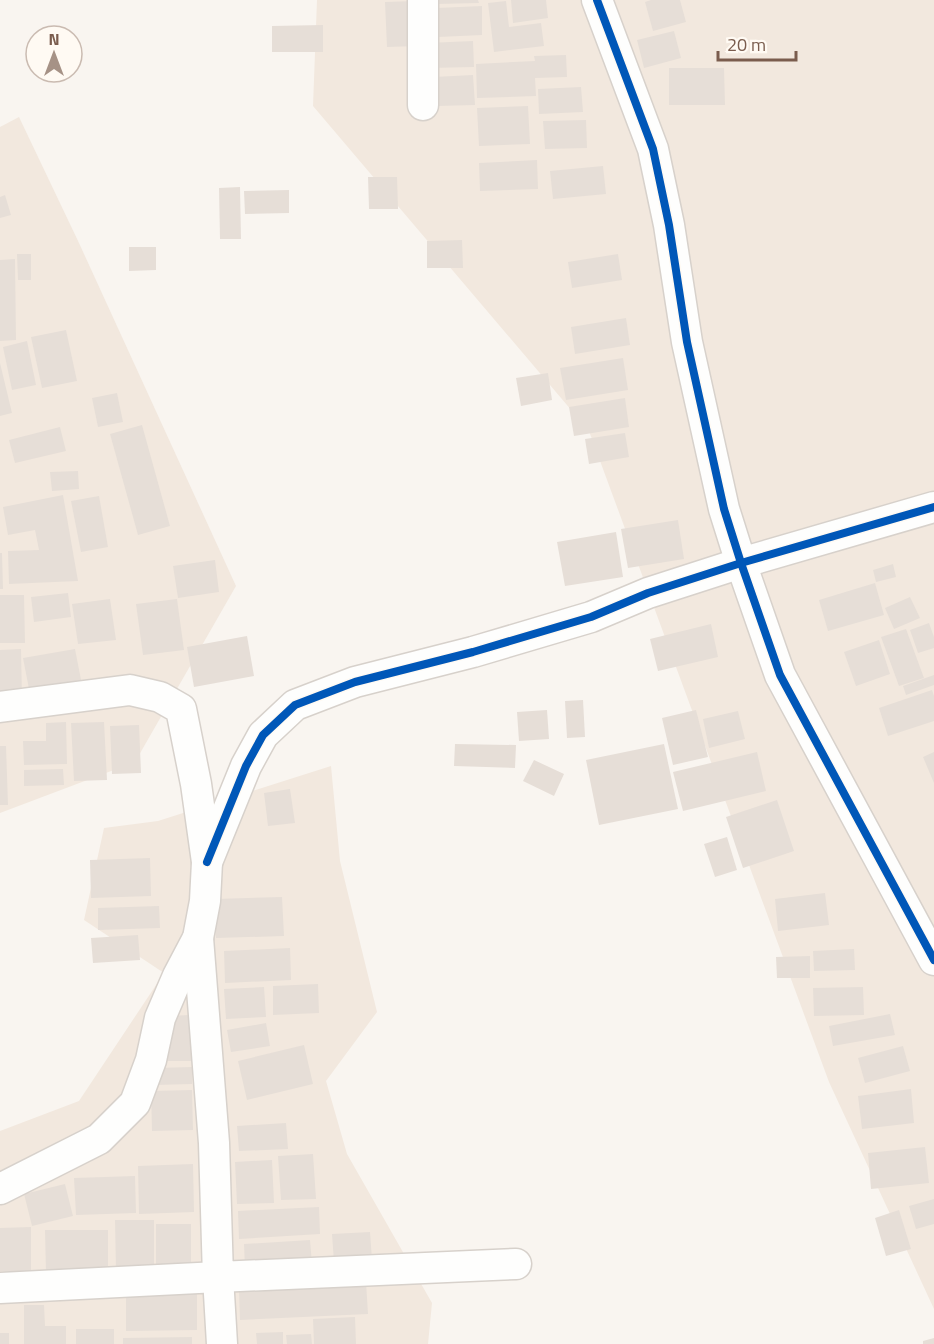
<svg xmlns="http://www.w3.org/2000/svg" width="934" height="1344" viewBox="0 0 934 1344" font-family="'Titillium Web',sans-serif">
<rect width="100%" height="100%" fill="#f9f5f0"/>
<g fill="#f2e8de">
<polygon points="317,0 934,0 934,1309 829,1082 589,431 313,106"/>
<polygon points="19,117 79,243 236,586 135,762 0,813 0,127"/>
<polygon points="331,766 340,861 377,1012 326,1081 347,1154 432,1303 428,1344 0,1344 0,1131 79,1101 164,973 84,920 104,828 158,821"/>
</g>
<g fill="#e6ded7">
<polygon points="435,0 478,0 479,3 436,4"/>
<polygon points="511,0 546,0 548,18 513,23"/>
<polygon points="651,0 680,0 686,22 653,31 645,2"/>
<polygon points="415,1 417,46 387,47 385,2"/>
<polygon points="506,1 509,27 541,23 544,46 494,52 488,3"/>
<polygon points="482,6 482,35 438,37 437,8"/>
<polygon points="323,25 323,52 272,52 272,26"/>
<polygon points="674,31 681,58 644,68 637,40"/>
<polygon points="473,41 474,67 428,68 427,43"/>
<polygon points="566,55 567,77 535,78 536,96 477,98 476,64 535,61 534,56"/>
<polygon points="669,68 724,68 725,105 669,105"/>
<polygon points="473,75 475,105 436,106 434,77"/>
<polygon points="581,87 583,112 539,114 538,89"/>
<polygon points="528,106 530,144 479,146 477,108"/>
<polygon points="586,120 587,148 545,149 543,121"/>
<polygon points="537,160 538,189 480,191 479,163"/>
<polygon points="603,166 606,194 553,199 550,171"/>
<polygon points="368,177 397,177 398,209 369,209"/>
<polygon points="240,187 241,239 220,239 219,188"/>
<polygon points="289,190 289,213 245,214 244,191"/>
<polygon points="5,195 11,215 0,218 0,197"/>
<polygon points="462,240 463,268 427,268 427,241"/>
<polygon points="129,247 156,247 156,270 129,271"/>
<polygon points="17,254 31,254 31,280 18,280"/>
<polygon points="618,254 622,280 572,288 568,262"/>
<polygon points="15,259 16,340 0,341 0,260"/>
<polygon points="626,318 630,345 575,354 571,327"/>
<polygon points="66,330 77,381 42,388 31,337"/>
<polygon points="27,341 36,385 12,390 3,347"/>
<polygon points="623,358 628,390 566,400 560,368"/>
<polygon points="0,363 12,413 0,416"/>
<polygon points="548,373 552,400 521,406 516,378"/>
<polygon points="117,393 123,422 98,427 92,398"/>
<polygon points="625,398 629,427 574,436 569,407"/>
<polygon points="142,425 170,526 138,535 110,434"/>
<polygon points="60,427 66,451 15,463 9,440"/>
<polygon points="625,433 629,457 589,464 585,439"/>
<polygon points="78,471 79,489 52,491 50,472"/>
<polygon points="63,495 78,581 9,584 8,551 39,550 35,530 8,535 3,507"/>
<polygon points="99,496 108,547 81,552 71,501"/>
<polygon points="678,520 684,559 628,568 621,529"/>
<polygon points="616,532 623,577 565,586 557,542"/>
<polygon points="0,553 2,553 3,589 0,589"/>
<polygon points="215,560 219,592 178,598 173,566"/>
<polygon points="893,564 896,577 876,582 873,570"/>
<polygon points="875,583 884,615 828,631 819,600"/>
<polygon points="68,593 71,617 34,622 31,597"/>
<polygon points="0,595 24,595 25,643 0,643"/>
<polygon points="910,597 920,618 894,629 885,608"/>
<polygon points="110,599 116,640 78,644 72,604"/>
<polygon points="177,599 184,650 143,655 136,604"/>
<polygon points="929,623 934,637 934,648 918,653 910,630"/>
<polygon points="711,624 718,657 658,671 650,639"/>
<polygon points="906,629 924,678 899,686 881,637"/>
<polygon points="247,636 254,676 194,687 187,647"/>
<polygon points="879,640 890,674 856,686 844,652"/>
<polygon points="21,649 22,699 0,700 0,650"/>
<polygon points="75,649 82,685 30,694 23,658"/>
<polygon points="934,675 934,685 906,695 903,686"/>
<polygon points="932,690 934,696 934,721 888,736 879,708"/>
<polygon points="583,700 585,737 567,738 565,701"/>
<polygon points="547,710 549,739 519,741 517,712"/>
<polygon points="696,710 708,757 673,765 662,718"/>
<polygon points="738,711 745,739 709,748 703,719"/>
<polygon points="66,722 67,764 24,765 23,741 46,741 46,723"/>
<polygon points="104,722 107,780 74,781 71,723"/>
<polygon points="139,725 141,773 112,774 110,726"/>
<polygon points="455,744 516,745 515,768 454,766"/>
<polygon points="664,744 678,809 599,825 586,760"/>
<polygon points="0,746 6,746 8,805 0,805"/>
<polygon points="757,752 766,791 683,811 673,772"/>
<polygon points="934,752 934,783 923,757"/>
<polygon points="534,760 564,774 554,796 523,781"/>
<polygon points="63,769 64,785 24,786 24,770"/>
<polygon points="290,789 295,823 268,826 264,793"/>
<polygon points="777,800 794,851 743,868 726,817"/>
<polygon points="727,837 737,870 715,877 704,844"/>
<polygon points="150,858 151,896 91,898 90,860"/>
<polygon points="825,893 829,925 778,931 775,899"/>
<polygon points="282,897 284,936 216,938 215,899"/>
<polygon points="159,906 160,928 98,930 98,908"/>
<polygon points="138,935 140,960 93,963 91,938"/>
<polygon points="290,948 291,980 225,983 224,951"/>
<polygon points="854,949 855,970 814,971 813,951"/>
<polygon points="810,956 810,978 777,978 776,957"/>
<polygon points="318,984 319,1013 273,1015 273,986"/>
<polygon points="264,987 266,1017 226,1019 224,989"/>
<polygon points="863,987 864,1015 814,1016 813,988"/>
<polygon points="890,1014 895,1035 833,1046 829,1026"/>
<polygon points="190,1015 192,1061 167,1061 166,1016"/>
<polygon points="266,1023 270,1046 231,1052 227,1030"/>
<polygon points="304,1045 313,1084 247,1100 238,1061"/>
<polygon points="903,1046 910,1071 865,1083 858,1058"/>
<polygon points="192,1067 192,1084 155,1085 155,1068"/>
<polygon points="911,1089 914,1123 862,1129 858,1096"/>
<polygon points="192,1090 193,1130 152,1131 151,1091"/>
<polygon points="286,1123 288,1149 239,1151 237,1126"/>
<polygon points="925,1147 929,1183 871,1189 868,1153"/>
<polygon points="313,1154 316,1199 281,1200 278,1156"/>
<polygon points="272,1160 274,1203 237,1204 235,1162"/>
<polygon points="193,1164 194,1212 139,1214 138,1166"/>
<polygon points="135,1176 136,1213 76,1215 74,1178"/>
<polygon points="65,1184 73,1216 32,1226 24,1194"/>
<polygon points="934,1199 934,1224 916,1229 909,1206"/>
<polygon points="319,1207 320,1234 239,1239 238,1211"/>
<polygon points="899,1210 911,1249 886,1256 875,1218"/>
<polygon points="115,1220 154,1220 154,1271 116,1271"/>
<polygon points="156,1224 191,1224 191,1270 156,1271"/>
<polygon points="31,1227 31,1271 0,1271 0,1228"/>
<polygon points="45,1230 108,1230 108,1273 46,1273"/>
<polygon points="370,1232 372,1260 334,1262 332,1234"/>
<polygon points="310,1240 312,1264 245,1268 244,1244"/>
<polygon points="366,1282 368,1314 240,1320 239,1289"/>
<polygon points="197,1292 197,1330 126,1331 126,1293"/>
<polygon points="24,1305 44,1305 45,1326 66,1326 66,1344 24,1344"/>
<polygon points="355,1317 356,1344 314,1344 313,1319"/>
<rect x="76" y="1329" width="38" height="15"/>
<polygon points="283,1332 283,1344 257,1344 256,1333"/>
<rect x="0" y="1333" width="9" height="11"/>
<polygon points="311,1334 312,1344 287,1344 286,1335"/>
<polygon points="192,1337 192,1344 123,1344 123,1338"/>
<polygon points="934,1338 934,1344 923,1344 923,1341"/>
</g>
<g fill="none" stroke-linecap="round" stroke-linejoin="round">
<g stroke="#d7d1cb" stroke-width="33">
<g id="street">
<polyline points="423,0 423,105"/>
<polyline points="597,0 653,149 669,225 687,342 724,509 741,563 780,675 934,960"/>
<polyline points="0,707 130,690 160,697 181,709 196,784 207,862 205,901 198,938 178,976 160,1018 151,1060 135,1103 99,1139 0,1189"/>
<polyline points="207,862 246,766 263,735 295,705 355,682 473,652 591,617 648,593 741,563 934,507"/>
<polyline points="198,938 214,1143 218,1277 516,1264"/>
<polyline points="0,1288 218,1277 222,1344"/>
</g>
</g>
<use href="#street" stroke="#fefefd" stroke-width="30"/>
<g stroke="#fffaf3" stroke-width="11">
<g id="cycleway">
<polyline points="597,0 653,149 669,225 687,342 724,509 741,563 780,675 934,960"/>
<polyline points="207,862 246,766 263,735 295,705 355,682 473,652 591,617 648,593 741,563 934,507"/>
</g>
</g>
<use href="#cycleway" stroke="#0057b8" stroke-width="8"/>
</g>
<g transform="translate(54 54)"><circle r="28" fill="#fffaf3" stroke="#cabbb1" stroke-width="1.5"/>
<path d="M0-4.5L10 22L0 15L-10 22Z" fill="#a69286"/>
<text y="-9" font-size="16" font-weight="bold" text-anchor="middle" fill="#7a5c4d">N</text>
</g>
<path d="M718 51v9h78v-9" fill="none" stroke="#7a5c4d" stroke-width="3"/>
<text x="727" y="51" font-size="18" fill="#7a5c4d" stroke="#fffaf3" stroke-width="4.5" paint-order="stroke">20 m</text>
</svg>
